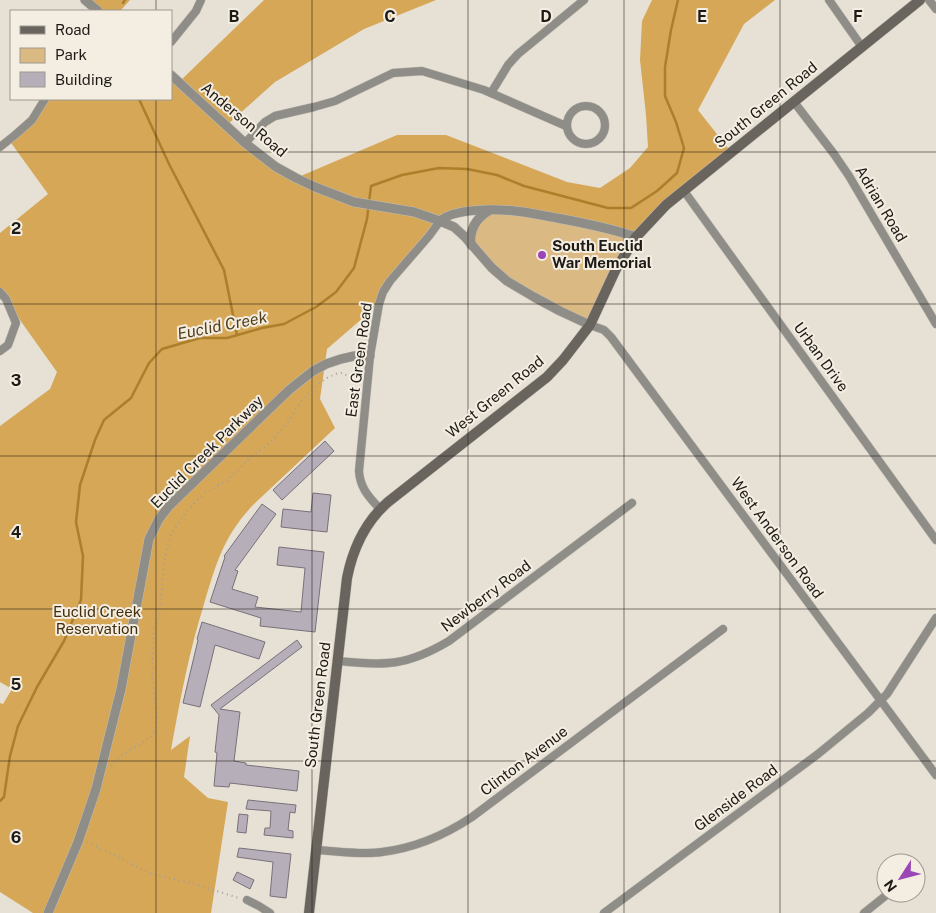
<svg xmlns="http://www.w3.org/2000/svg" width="936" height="913" viewBox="0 0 936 913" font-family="'Public Sans',sans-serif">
<rect width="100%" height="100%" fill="#e7e0d5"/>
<polygon fill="#dab983" points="491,210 636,237 590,325 534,297 475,250 475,224"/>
<g fill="#d5a756">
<polygon points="89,0 130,0 120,11 92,11"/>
<path d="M264,0H436L364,29L275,82L227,125L296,178L397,135H446L567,182L600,188L630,168L648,147L646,115L640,60L642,21L652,0H775L744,24L698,110L731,152L636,237L517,211L450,214L407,259L379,304L327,349L320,399L335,428L253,505C223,537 216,564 204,604C189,652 180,700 171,750L190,736L184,777L208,798L228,802L211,913H33L0,892V703L3,704L12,689L0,682V426L50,389L57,372L0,292V233L48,194L9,140L15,135L45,99H171V75L179,82Z"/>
</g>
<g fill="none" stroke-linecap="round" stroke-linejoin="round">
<g stroke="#ac7f2b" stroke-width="2.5">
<polyline points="123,3 125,0"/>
<polyline points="139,99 169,164 224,270 237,335"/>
<polyline points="0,801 4,797 10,756 18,726 37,687 64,641 81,600 83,556 76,522 80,485 95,440 104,420 131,398 149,363 162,349 200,338 227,338 262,328 284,324 316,307 336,292 354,268 367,219 371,186 402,175 439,168 467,169 497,175 524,186 608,208 631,208 657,191 677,173 684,148 676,122 665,96 665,67 671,30 678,0"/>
</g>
</g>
<g fill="#b6aeb9" stroke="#78717a">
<polygon points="325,441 334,451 282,500 273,490"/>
<polygon points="313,493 331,495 327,532 281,527 283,509 311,512"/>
<polygon points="262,504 276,514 235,570 238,571 232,589 258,597 255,607 301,612 305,568 277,565 279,547 324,552 315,632 260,626 261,618 210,602 225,557 224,556"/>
<polygon points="202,622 265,642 259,659 215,645 200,707 183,703 198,640 197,639"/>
<polygon points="297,640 302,647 220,709 240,712 234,761 246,763 246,765 299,771 297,791 230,783 229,787 214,786 217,753 215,752 219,715 211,705"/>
<polygon points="248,800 296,805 295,813 290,812 288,830 293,831 293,838 264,835 265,828 270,828 271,811 246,809"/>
<polygon points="239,814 248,815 246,833 237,832"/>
<polygon points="239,848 291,854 286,898 270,896 273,862 237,857"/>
<polygon points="237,872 254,880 250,889 233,880"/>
</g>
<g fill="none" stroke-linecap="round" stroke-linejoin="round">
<g stroke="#c3bdb3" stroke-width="9">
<g id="minor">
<polyline points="829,0 862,47"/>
<polyline points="929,0 936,9"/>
<polyline points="171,42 196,11 201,0"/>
<polyline points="491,93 508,65 518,54 584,0"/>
<polyline points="794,102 834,154 849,176 936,324"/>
<circle cx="586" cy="125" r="19"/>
<polyline points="245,143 265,122 275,116 314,107 335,101 393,73 422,71 484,90 566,126"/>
<polyline points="0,147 15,135 32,120 45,99"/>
<polyline points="684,191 936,540"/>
<polyline points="0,292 6,299 16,323 8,345 0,351"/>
<polyline points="590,325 604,330 611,337 936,775"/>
<path d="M380,509C369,497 360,488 359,471L370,356L379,304L383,292L390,281L429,236L440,221"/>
<path d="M338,661C385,666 407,666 449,641L632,503"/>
<path d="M316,850C338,851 361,855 382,852C415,848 445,835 472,817L723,629"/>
<polyline points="247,900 259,906 270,913"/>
<polyline points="604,913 818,754 868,713 887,694 936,618"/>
<polyline points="864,913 889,893"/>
</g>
</g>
<g stroke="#c3bdb3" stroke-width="10">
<g id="tertiary">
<polyline points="85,0 98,11"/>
<polyline points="171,75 245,143 276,167 296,178 315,187 354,202 414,212 440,221 454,227 465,237 492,268 507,281 534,297 560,311 590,325"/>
<path d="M440,221C454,208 497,209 515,211C529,212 543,216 557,218C584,223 610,228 636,237"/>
<path d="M471,245C469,229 476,218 490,210"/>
<polyline points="48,913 78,842 96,789 121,689 149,539 159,519 169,506 289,390 313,371 326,364 341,359 354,356 370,356"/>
</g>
</g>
<g stroke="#c3bdb3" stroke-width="11">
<path id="secondary" d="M309,913L347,578C353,548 365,522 388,502L547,377L563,360L590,325L616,269L636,237L666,205L920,0"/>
</g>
<g stroke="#a59f97" stroke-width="2" stroke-dasharray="1 4" stroke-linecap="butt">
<polyline points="111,766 119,757 151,737 156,730 157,719 152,672 154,629 159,616 165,557 171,534 187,511 205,493 228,480 251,457 271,442 287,423 302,399 319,383 327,378 338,373 342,373 354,379 359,381"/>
<polyline points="87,842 152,874 194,884 239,898"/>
</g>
<use href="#minor" stroke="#8f8d88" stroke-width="8"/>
<use href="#tertiary" stroke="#8f8d88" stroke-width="9"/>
<use href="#secondary" stroke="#69655e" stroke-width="10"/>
</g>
<path fill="none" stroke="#1e1b17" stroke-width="1" stroke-opacity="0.55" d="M156,0V11M312,0V913M468,0V913M624,0V913M780,0V913M156,99V913M0,152H936M0,304H936M0,456H936M0,609H936M0,761H936"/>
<circle fill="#9a46b4" stroke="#f4ede2" stroke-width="2" cx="542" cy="255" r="5"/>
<g text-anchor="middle" stroke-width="4" stroke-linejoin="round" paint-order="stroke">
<g font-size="15" fill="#1e1b17" stroke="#f4ede2">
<text transform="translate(766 105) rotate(-39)" y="5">South Green Road</text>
<text transform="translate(244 120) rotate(40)" y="5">Anderson Road</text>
<text transform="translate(881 204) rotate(59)" y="5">Adrian Road</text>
<text transform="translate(821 357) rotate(54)" y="5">Urban Drive</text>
<text transform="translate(359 360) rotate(-82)" y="5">East Green Road</text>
<text transform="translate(495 397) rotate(-39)" y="5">West Green Road</text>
<text transform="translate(207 452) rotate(-45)" y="5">Euclid Creek Parkway</text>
<text transform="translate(777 538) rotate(54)" y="5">West Anderson Road</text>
<text transform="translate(486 596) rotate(-37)" y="5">Newberry Road</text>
<text transform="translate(318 705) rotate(-83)" y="5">South Green Road</text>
<text transform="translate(524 761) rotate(-37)" y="5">Clinton Avenue</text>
<text transform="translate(736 798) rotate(-37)" y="5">Glenside Road</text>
</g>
<g font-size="15" font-weight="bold" fill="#1e1b17" stroke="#f4ede2" text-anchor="start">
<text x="552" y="251">South Euclid<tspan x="552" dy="17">War Memorial</tspan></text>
</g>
<g font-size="15" fill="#412e0a" stroke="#f4ede2">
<text x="97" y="617">Euclid Creek<tspan x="97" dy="17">Reservation</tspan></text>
</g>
<g font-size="16" font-style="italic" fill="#523e1b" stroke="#f4ede2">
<text transform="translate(222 325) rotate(-11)" y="6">Euclid Creek</text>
</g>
</g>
<g font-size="16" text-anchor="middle" font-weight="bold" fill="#1e1b17" stroke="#f4ede2" stroke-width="4" stroke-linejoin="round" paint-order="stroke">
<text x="234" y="22">B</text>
<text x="390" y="22">C</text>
<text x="546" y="22">D</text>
<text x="702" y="22">E</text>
<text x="858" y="22">F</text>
<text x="16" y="234">2</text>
<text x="16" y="386">3</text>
<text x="16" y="538">4</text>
<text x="16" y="690">5</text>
<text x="16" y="843">6</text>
</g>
<rect x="10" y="10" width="162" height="90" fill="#f4ede2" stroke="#9e9991"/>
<rect x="20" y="26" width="25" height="8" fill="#69655e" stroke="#9e9991"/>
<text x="55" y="35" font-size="15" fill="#1e1b17">Road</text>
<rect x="20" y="48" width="25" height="15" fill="#dab983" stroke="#9e9991"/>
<text x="55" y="60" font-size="15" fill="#1e1b17">Park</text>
<rect x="20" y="72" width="25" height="15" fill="#b6aeb9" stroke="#9e9991"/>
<text x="55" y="85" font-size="15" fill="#1e1b17">Building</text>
<g transform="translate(901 878) rotate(234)"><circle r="24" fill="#f4ede2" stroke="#9e9991"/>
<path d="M0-4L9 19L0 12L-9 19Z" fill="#9a46b4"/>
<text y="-8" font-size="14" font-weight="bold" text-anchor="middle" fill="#1e1b17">N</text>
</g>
</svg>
